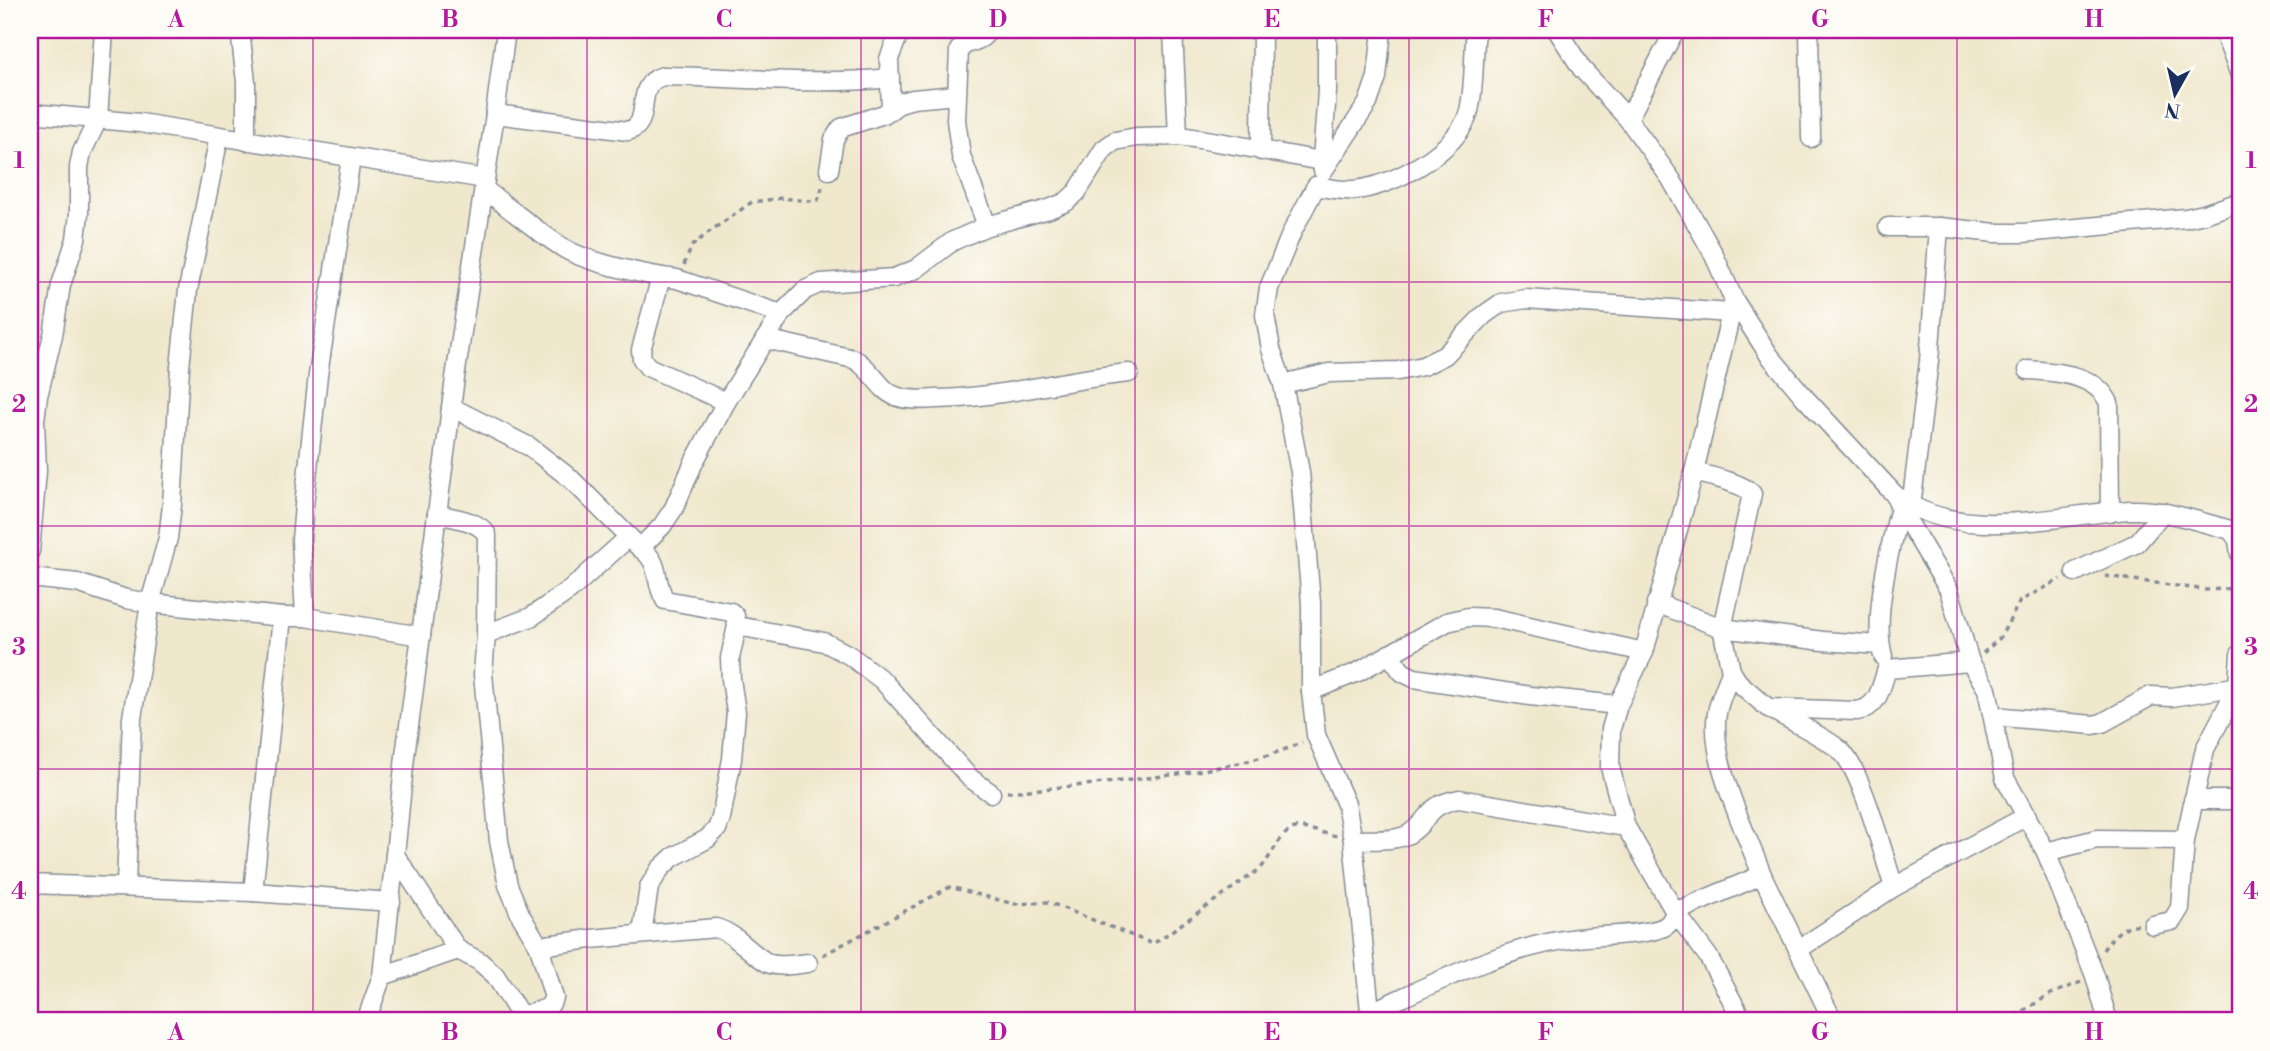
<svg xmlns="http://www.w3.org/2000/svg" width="2270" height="1051" viewBox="0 0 2270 1051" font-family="'Libre Bodoni',serif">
<rect width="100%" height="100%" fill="#fdfcf7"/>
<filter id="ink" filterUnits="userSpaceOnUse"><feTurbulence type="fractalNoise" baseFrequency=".0143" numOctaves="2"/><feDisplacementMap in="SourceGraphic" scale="14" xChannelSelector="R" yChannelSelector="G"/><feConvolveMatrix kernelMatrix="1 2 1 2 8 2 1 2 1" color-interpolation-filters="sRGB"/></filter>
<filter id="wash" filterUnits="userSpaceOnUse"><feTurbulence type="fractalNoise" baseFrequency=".00686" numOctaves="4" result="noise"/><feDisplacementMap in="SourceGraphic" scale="28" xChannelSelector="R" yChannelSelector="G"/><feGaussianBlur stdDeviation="1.57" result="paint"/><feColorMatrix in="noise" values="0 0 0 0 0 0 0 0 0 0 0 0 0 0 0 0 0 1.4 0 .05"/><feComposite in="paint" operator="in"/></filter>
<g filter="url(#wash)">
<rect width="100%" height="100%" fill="#f0e8cd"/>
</g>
<g filter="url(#ink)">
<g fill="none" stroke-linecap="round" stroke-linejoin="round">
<g stroke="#868c96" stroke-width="21">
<g id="minor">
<polyline points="240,30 246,82 246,141"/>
<polyline points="506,30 495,114 455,378 405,756 395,855 458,950 479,961 495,975 524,1021"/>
<polyline points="1557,30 1582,69 1628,119 1671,179 1713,253 1734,300 1769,355 1805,398 1895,495 1900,508 1949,590 1970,662 1987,689 2005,778 2046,852 2095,976 2108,1021"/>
<polyline points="1809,30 1811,138"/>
<polyline points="2223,30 2240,75"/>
<polyline points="891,110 889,59 896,41 897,30"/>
<polyline points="30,113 140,123 485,179"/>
<path d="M495,114L628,131C655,123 631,85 663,76C739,77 814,86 890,78"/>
<polyline points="1628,119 1675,30"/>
<path d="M1178,136C1227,142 1274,153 1322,161L1323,171L1368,103L1377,77L1382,30"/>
<polyline points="1261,151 1262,30"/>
<polyline points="1322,161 1327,91 1327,30"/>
<polyline points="829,170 834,139 841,128 884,114 902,102 913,99 956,95"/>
<path d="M484,189C509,208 535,230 562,247C584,262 650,276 677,279L781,314"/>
<path d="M987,226L961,156L956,120L959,50C967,39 980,45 988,30"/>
<polyline points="1888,227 1939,227 1996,233 2023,233 2186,218 2204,214 2240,202"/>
<polyline points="661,277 641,350 642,359 648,367 726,402"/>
<polyline points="1734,300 1694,472 1644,652 1618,705 1611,729 1610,767 1626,827 1675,912 1708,956 1743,1021"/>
<path d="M765,339L854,359C871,368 880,390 893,395C905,401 923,400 936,399C1001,398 1065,379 1129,373"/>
<path d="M2028,370C2057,372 2096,374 2109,403L2110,513"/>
<polyline points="1283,384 1329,373 1398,371 1423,366 1445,355 1484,315 1501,303 1526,299 1731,313"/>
<path d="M451,407L530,447L571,479L640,548C662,563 653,579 665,600L731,612L735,616L737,626L824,642L849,655L882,680L970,778L991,793"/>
<path d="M1895,495C1960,545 2056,514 2131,510C2165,509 2199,522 2231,530L2238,540L2240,554"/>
<polyline points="1911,507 1929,361 1939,227"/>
<path d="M437,514C453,518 479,520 487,535L486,634L483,674L499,841L508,885L521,916L539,946L554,998L548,1008L521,1016"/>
<polyline points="640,548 662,526 674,508 694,462 726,402 781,314 805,290 821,283 894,278 916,269 953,241 987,226 1049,209 1066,202 1077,192 1104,149 1115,141 1137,137 1178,136 1173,30"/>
<polyline points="30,551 37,471 35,420 38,396 53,335 61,285 76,239 79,214 79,167 82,152 98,119 104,30"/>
<polyline points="2075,572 2137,543 2163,512"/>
<polyline points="30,578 77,583 126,599 150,603 282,617 305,617 421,636"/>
<path d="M1656,603L1722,628L1752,494C1744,483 1708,476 1694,472"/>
<polyline points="305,617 301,540 304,506 318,375 351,158"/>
<polyline points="486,634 531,617 570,590 629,537"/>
<polyline points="1389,654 1402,672 1414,678 1530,696 1618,705"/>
<path d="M1883,656C1872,619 1890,546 1900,508"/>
<polyline points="1731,671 1722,628 1823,641 1880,645"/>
<polyline points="1311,691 1358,672 1447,622 1468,617 1494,618 1644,652"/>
<path d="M1771,709C1789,720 1827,738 1841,751C1863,773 1883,855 1894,887"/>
<polyline points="1993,716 2093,725 2102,723 2151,696 2172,697 2240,686"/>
<polyline points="2193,800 2240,800"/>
<path d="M1353,840C1369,839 1395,842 1409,834C1431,820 1425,805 1459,799L1626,827"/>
<polyline points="2046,852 2097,839 2185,840"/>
<polyline points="1762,875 1833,1021"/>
<polyline points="30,884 253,892 391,902"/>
<polyline points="126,886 132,718 150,603 168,538 172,505 180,367 188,290 219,137"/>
<polyline points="253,892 282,617"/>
<polyline points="2153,925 2172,921 2180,908 2185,840 2205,749 2238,686 2240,654"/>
<polyline points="642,934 649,887 660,869 673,857 707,839 717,829 721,818 732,759 736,712 731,679 730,658 737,626"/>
<path d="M539,946L591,939L716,928C737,934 749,953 768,963C780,968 796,964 808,963"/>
<polyline points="1799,949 1894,887 2027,816"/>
<polyline points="382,976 458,950"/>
<path d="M1371,1012C1437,982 1504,947 1577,938C1596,935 1654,936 1667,925C1671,922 1673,917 1675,912L1762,875C1745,830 1709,759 1717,713C1719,699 1727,685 1731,671L1738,682L1768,708L1857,711C1879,708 1881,686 1887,669L1970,662"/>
<polyline points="366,1021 382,976 395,855"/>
<path d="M1371,1021L1353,840L1346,804L1316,735L1311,691V603L1300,472L1283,384L1271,349L1265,315L1269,288L1292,232L1316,186C1328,188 1341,191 1353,190C1391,188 1460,150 1469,111C1475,85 1473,56 1476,30"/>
</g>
</g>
<g stroke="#868c96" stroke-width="3.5" stroke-dasharray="5 5" stroke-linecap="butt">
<polyline points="684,265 692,246 709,232 752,202 782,198 809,201 818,200 823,185"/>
<polyline points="2105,576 2206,590 2240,588"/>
<polyline points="1983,653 2000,638 2020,601 2061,579"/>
<path d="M1007,792C1064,787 1121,782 1178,774C1221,767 1262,761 1302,742"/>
<path d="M2103,950C2112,937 2122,925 2138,925"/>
<path d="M823,955L950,887L1014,904L1048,902L1153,944L1260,869C1271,858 1283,827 1297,828C1310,828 1325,834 1337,836"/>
<polyline points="2006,1021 2051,994 2081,982"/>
</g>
<use href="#minor" stroke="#fff" stroke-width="18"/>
</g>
</g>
<path fill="none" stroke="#b5179e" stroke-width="2" stroke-opacity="0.55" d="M313,30V1021M587,30V1021M861,30V1021M1135,30V1021M1409,30V1021M1683,30V1021M1957,30V1021M30,282H2240M30,526H2240M30,769H2240"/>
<rect width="2270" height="1051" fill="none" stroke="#fdfcf7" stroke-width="77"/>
<g transform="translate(2175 94) rotate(188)" stroke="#fdfcf7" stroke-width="5" paint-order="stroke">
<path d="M0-5L12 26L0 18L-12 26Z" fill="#1b2f5e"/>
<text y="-10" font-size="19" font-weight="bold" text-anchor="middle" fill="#1b2f5e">N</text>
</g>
<rect x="38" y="38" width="2194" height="974" fill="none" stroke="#b5179e" stroke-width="2.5"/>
<g font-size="23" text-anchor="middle" font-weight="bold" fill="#b5179e">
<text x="176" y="27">A</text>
<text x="450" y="27">B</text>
<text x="724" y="27">C</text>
<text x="998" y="27">D</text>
<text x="1272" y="27">E</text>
<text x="1546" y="27">F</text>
<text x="1820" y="27">G</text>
<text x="2094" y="27">H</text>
<text x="19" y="168">1</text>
<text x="2251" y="168">1</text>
<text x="19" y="412">2</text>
<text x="2251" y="412">2</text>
<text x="19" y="655">3</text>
<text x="2251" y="655">3</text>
<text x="19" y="899">4</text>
<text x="2251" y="899">4</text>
<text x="176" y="1040">A</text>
<text x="450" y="1040">B</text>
<text x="724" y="1040">C</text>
<text x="998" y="1040">D</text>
<text x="1272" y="1040">E</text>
<text x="1546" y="1040">F</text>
<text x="1820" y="1040">G</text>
<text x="2094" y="1040">H</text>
</g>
</svg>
